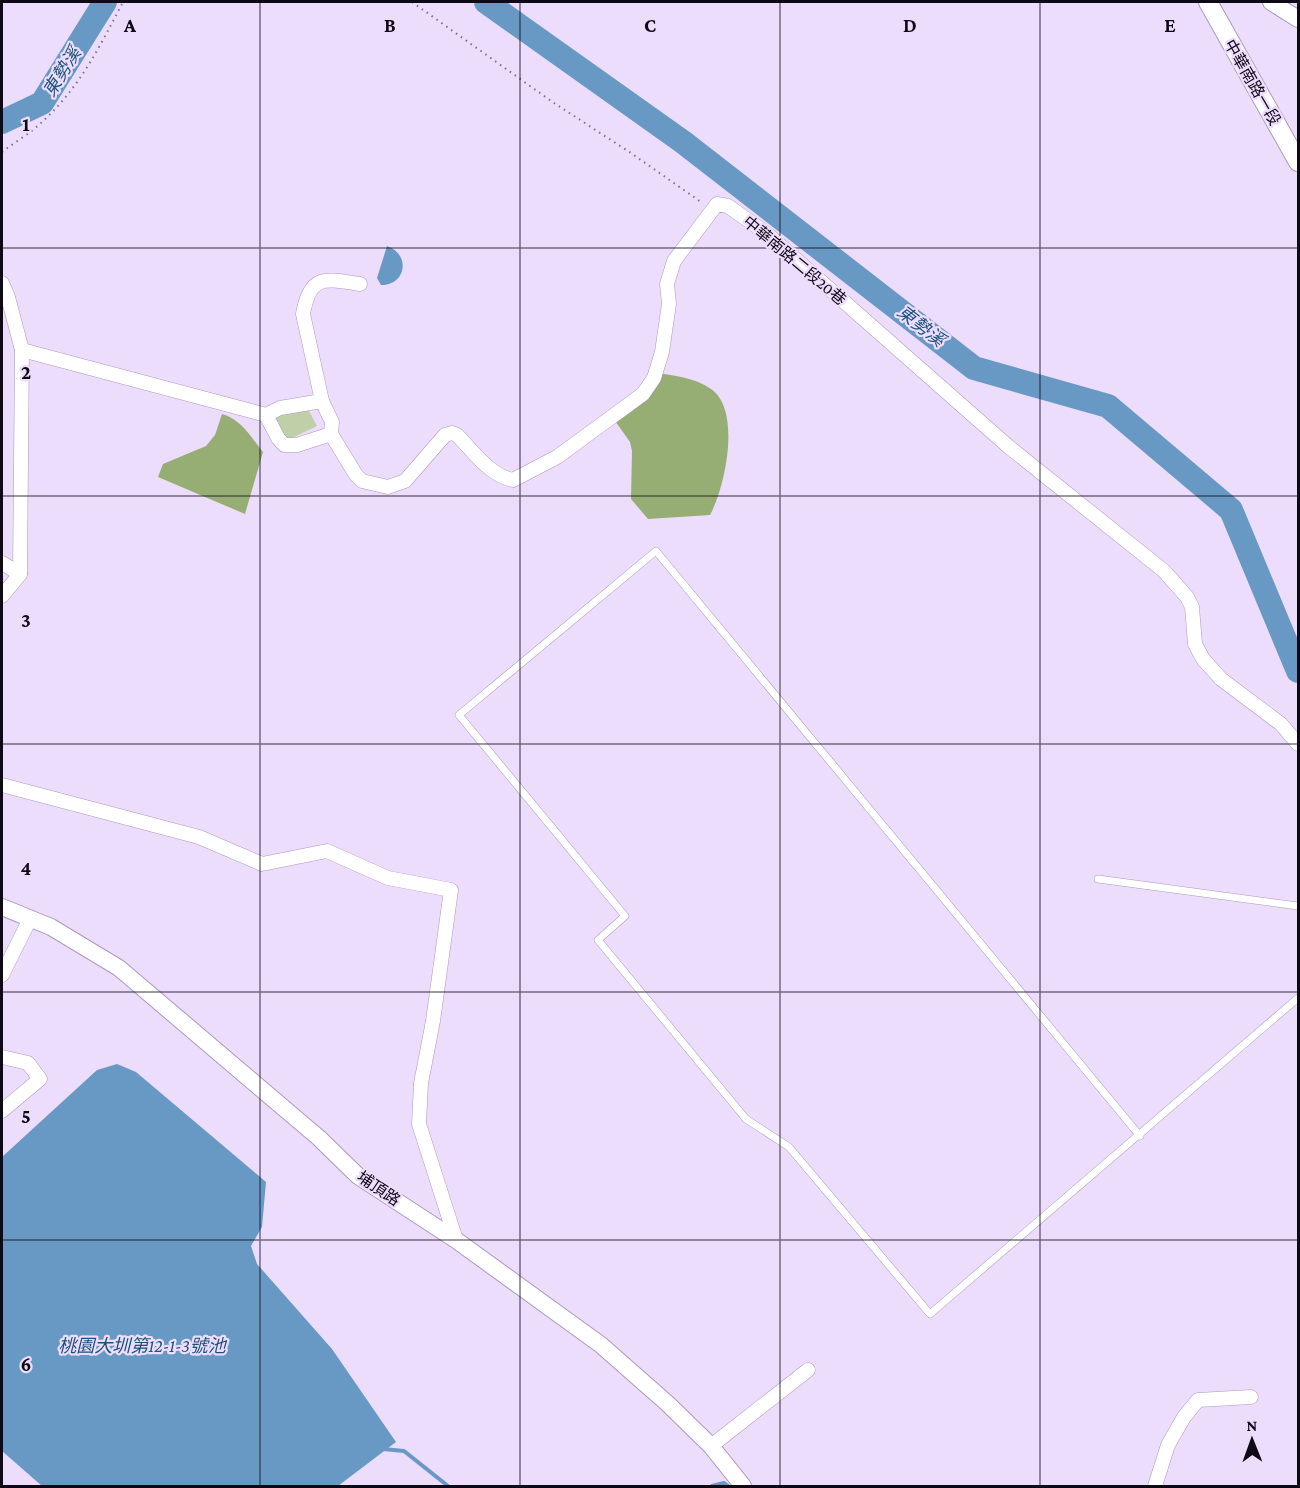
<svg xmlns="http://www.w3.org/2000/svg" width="1300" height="1488" viewBox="0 0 1300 1488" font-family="'Crimson Pro','Noto Sans TC',serif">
<rect width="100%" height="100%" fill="#ecddfc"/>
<polygon fill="#bfd0a8" points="308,409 317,426 284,442 262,413"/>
<g fill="#96ae74">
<path d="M654,372C674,376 694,377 711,389C742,410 725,488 710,515L648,519L631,499L632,451L630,442L613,418Z"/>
<path d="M222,414C242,420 250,436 263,452L245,514L158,477L163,464L206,446L215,435Z"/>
</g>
<g fill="#6899c5">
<path d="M387,246C412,255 405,286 381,285L377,278Z"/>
<polygon points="117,1064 136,1072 266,1182 262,1227 251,1246 257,1264 332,1349 396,1442 338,1486 42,1486 2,1451 2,1157 97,1070"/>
</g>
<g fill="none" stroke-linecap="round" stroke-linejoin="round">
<g stroke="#6899c5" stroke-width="4">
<polyline points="383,1449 404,1451 448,1486"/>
<polyline points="712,1486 724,1483 728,1486"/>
</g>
<g stroke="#6899c5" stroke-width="24">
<polyline points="486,2 683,142 974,368 1108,406 1231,510 1298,671"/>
<polyline points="2,122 42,103 105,2"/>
</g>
<g stroke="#aa99bd" stroke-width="8">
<g id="service">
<polyline points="1098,879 1298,906"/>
<polyline points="1140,1136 656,551 459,715 625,916 598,940 746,1119 789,1147 930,1314 1298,998"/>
</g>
</g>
<g stroke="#aa99bd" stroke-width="15">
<g id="minor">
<polyline points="2,283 8,297 22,350 20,574 2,596"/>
<polyline points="22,350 266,415 280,408 322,401"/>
<polyline points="266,415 278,438 284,445 297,445 331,434"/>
<path d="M331,434L356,475L362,481L388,487L405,481L445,435L452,433L457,435C474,452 489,475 513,480L557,457L643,394L654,378L662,352L669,304L667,284L674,261L717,204L728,206L766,233L1009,447L1164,571L1187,597L1192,607L1195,644L1203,659L1221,679L1281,724L1298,744"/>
<path d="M331,434L332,422L322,401L303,314C310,273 326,279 360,284"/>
<polyline points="2,563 20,574"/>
<polyline points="2,785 199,837 262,864 327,851 388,878 451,890 433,1021 421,1083 419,1124 456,1240"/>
<polyline points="2,975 30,919"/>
<polyline points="2,1057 28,1063 40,1079 2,1111"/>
<polyline points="711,1446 808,1370"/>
<polyline points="1155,1486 1168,1445 1184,1417 1198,1400 1251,1397"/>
</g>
</g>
<g stroke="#aa99bd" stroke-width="18">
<g id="tertiary">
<polyline points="1271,2 1298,19"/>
<polyline points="2,907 51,927 119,968 319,1138 358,1176 456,1240 601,1345 668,1404 711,1446 743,1486"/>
</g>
</g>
<g stroke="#aa99bd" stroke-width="20">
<polyline id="secondary" points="1208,2 1298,162"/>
</g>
<g stroke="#7c7187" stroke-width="2" stroke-dasharray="1.5 4.5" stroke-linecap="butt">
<polyline points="412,2 554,103 631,153 701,202"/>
<path d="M2,152C15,142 31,133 43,121C80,87 100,46 123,2"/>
</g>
<use href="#service" stroke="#fff" stroke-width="7"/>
<use href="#minor" stroke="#fff" stroke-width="14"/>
<use href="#tertiary" stroke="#fff" stroke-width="16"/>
<use href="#secondary" stroke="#fff" stroke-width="18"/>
</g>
<path fill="none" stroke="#0f0815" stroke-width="1.5" stroke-opacity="0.55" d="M260,2V1486M520,2V1486M780,2V1486M1040,2V1486M2,248H1298M2,496H1298M2,744H1298M2,992H1298M2,1240H1298"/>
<g text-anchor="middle" stroke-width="4.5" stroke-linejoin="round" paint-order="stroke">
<g font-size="16" fill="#0f0815" stroke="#ecddfc">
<text transform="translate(1253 82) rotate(60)" y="6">中華南路一段</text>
<text transform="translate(795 260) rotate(40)" y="6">中華南路二段20巷</text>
<text transform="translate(379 1188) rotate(34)" y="6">埔頂路</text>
</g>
<g font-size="18" font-style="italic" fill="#1a517c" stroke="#ecddfc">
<text transform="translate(62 72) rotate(-58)" y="6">東勢溪</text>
<text transform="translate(921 326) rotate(38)" y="6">東勢溪</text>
<text x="142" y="1352">桃園大圳第12-1-3號池</text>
</g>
</g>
<g font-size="20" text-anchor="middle" font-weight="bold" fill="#0f0815" stroke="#ecddfc" stroke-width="4.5" stroke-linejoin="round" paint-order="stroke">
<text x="130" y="32">A</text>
<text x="390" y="32">B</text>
<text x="650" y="32">C</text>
<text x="910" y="32">D</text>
<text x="1170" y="32">E</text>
<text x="26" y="131">1</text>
<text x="26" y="379">2</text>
<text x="26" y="627">3</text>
<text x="26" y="875">4</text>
<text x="26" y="1123">5</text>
<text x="26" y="1371">6</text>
</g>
<rect width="1300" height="1488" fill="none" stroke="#0f0815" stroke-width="6"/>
<g transform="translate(1252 1440) rotate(359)" stroke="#ecddfc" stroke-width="4.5" paint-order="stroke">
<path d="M0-4.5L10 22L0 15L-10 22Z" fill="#0f0815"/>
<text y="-9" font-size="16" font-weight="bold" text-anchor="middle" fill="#0f0815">N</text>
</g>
</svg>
